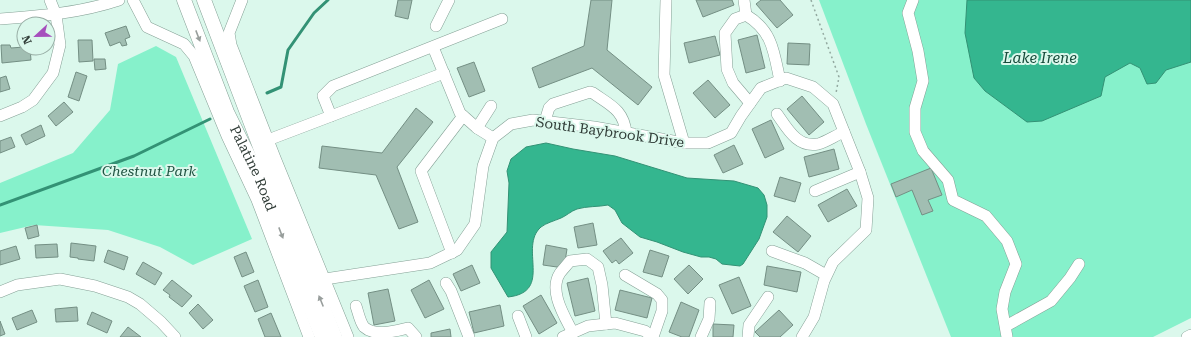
<svg xmlns="http://www.w3.org/2000/svg" width="1191" height="337" viewBox="0 0 1191 337" font-family="'Roboto Serif',serif">
<rect width="100%" height="100%" fill="#dbf8ec"/>
<g fill="#86f1cb">
<polygon points="819,0 1191,0 1191,318 1153,337 951,337 866,124"/>
<polygon points="156,46 176,57 252,239 193,265 160,247 108,230 34,225 0,233 0,183 73,153 110,110 118,64"/>
</g>
<g fill="#34b68f" stroke="#339275">
<polygon points="967,0 1191,0 1191,62 1166,70 1156,83 1147,84 1140,68 1130,63 1105,77 1101,96 1042,121 1027,122 985,91 974,78 965,33"/>
<path d="M546,143L573,149L615,156L687,178L734,181L758,188L764,195L767,205V217L759,239L743,264L740,266L722,264L716,259L709,257H701L683,252L657,242L640,237L622,223L615,210L608,205C598,207 587,206 577,209C571,211 566,216 561,218C554,221 546,223 541,227C518,247 554,292 508,297L491,268V252L507,232L509,183L507,171L511,159L526,147Z"/>
</g>
<g fill="none" stroke-linecap="round" stroke-linejoin="round">
<g stroke="#339275" stroke-width="3">
<polyline points="267,93 281,87 288,50 314,13 328,0"/>
<polyline points="0,205 134,156 210,119"/>
</g>
</g>
<g fill="#a1beb2" stroke="#748f84">
<polygon points="398,0 412,0 408,19 395,16"/>
<polygon points="591,0 612,0 607,50 652,87 638,105 592,68 539,88 532,68 584,46"/>
<polygon points="696,0 732,0 734,5 703,17"/>
<polygon points="761,0 780,0 793,15 777,28 756,4"/>
<polygon points="126,26 130,37 125,39 127,45 122,46 120,42 110,46 105,33"/>
<polygon points="757,35 765,68 746,73 738,40"/>
<polygon points="715,36 720,55 689,63 684,43"/>
<polygon points="78,40 92,40 93,61 79,62"/>
<polygon points="788,43 810,44 809,65 787,64"/>
<polygon points="1,45 10,45 11,48 24,47 24,48 30,48 31,60 2,63"/>
<polygon points="94,59 105,59 106,69 95,70"/>
<polygon points="474,62 485,91 469,97 457,68"/>
<polygon points="76,72 87,76 79,101 68,97"/>
<polygon points="6,76 10,89 0,92 0,78"/>
<polygon points="708,80 730,105 715,118 693,93"/>
<polygon points="802,96 824,122 809,135 787,109"/>
<polygon points="64,102 73,112 56,126 48,116"/>
<polygon points="416,108 433,122 397,167 418,222 399,229 376,175 319,168 322,146 382,153"/>
<polygon points="771,120 784,149 765,158 752,129"/>
<polygon points="41,125 45,136 26,145 21,135"/>
<polygon points="11,137 15,147 0,153 0,141"/>
<polygon points="734,145 743,164 723,173 714,155"/>
<polygon points="834,149 839,169 809,177 804,157"/>
<polygon points="931,168 942,195 928,200 933,211 922,215 912,190 896,197 891,184"/>
<polygon points="780,177 801,183 795,202 774,196"/>
<polygon points="847,189 857,206 828,222 818,205"/>
<polygon points="787,216 811,236 798,252 773,232"/>
<polygon points="593,223 597,245 578,248 574,227"/>
<polygon points="37,225 39,236 28,239 25,228"/>
<polygon points="621,238 633,253 619,264 616,260 612,263 603,251"/>
<polygon points="71,243 96,246 94,261 78,259 78,258 70,257"/>
<polygon points="57,244 58,257 36,258 35,245"/>
<polygon points="546,245 567,249 564,268 543,265"/>
<polygon points="16,246 20,259 0,265 0,251"/>
<polygon points="108,250 128,257 124,270 104,262"/>
<polygon points="650,250 669,256 662,277 643,272"/>
<polygon points="246,252 254,272 242,277 234,257"/>
<polygon points="143,262 162,273 155,285 136,274"/>
<polygon points="472,265 480,283 461,291 453,274"/>
<polygon points="689,265 703,279 688,294 674,279"/>
<polygon points="767,266 801,272 797,292 764,285"/>
<polygon points="739,277 751,306 732,314 719,285"/>
<polygon points="588,278 595,311 575,316 567,283"/>
<polygon points="172,280 192,296 182,307 169,297 170,295 163,290"/>
<polygon points="258,280 268,307 255,312 244,286"/>
<polygon points="429,280 444,309 425,318 411,290"/>
<polygon points="388,289 395,321 374,325 368,293"/>
<polygon points="620,290 652,298 647,318 615,310"/>
<polygon points="541,295 557,323 539,334 523,306"/>
<polygon points="681,302 699,310 689,337 682,337 669,332"/>
<polygon points="198,304 213,320 203,329 189,313"/>
<polygon points="500,305 504,326 474,333 469,312"/>
<polygon points="77,307 78,321 56,322 55,309"/>
<polygon points="32,310 37,322 17,330 12,318"/>
<polygon points="779,310 793,325 780,337 760,337 755,332"/>
<polygon points="92,312 112,321 107,333 87,324"/>
<polygon points="271,313 281,337 265,337 258,319"/>
<polygon points="0,321 5,334 0,336"/>
<polygon points="713,324 734,325 733,337 713,337"/>
<polygon points="128,327 141,337 120,337"/>
<polygon points="450,329 451,337 431,337 431,333"/>
</g>
<g fill="none" stroke-linecap="round" stroke-linejoin="round">
<g stroke="#85a196" stroke-width="12">
<g id="minor">
<polyline points="133,0 147,27 184,44 194,56 227,136 257,200 309,337"/>
<polyline points="242,0 229,33 231,45 275,158 348,337"/>
<polyline points="666,0 664,75 684,143"/>
<polyline points="744,0 746,15"/>
<polyline points="913,0 908,13 918,51 923,81 915,108 915,132 923,151 948,180 953,200 986,216 1007,241 1016,264 1005,292 1002,309 1007,337"/>
<path d="M0,19C41,16 80,13 119,0"/>
<polyline points="436,26 449,0"/>
<polyline points="433,47 460,113 477,128 493,138"/>
<path d="M750,103L733,83L727,69L725,33L735,19L746,15C773,31 774,53 780,81"/>
<path d="M777,114C787,128 797,148 818,144C826,142 836,135 844,132"/>
<polyline points="0,116 22,107 33,100 53,73 60,45 56,15 50,0"/>
<polyline points="331,116 323,96 333,86 502,19"/>
<path d="M545,121L549,108L553,104L590,92L593,93C610,105 624,110 626,133"/>
<polyline points="477,128 491,106"/>
<polyline points="268,140 444,73"/>
<polyline points="815,191 860,172"/>
<polyline points="772,251 805,263 826,275"/>
<polyline points="452,253 421,171 463,116"/>
<polyline points="625,275 657,294 662,300 662,311 653,337"/>
<polyline points="325,279 430,263 457,250 475,224 483,166 493,138 511,124 533,120 594,127 684,143 708,143 731,133 741,116 761,88 786,78 813,87 833,104 860,172 868,198 866,230 833,262 824,281 814,317 802,337"/>
<polyline points="446,283 451,291 469,337"/>
<polyline points="0,292 17,285 60,279 95,286 128,297 140,304 161,322 175,337"/>
<path d="M356,306C358,312 360,322 364,327C375,337 395,331 408,328L416,337"/>
<polyline points="518,316 526,337"/>
<polyline points="1006,326 1051,301 1070,278 1079,264"/>
<path d="M573,333C565,317 548,291 560,273C563,269 567,265 570,261L587,259L598,267L602,285L606,324"/>
<polyline points="563,337 588,326 615,323 645,331 652,337"/>
<polyline points="701,337 709,319 710,303"/>
<polyline points="748,337 749,325 768,297"/>
<polyline points="1187,337 1191,335"/>
</g>
</g>
<g stroke="#85a196" stroke-width="15">
<g id="major">
<path id="s1" d="M184,0L227,112L258,175L322,337"/>
<polyline points="204,0 268,168 335,337"/>
</g>
</g>
<polyline stroke="#93a9a0" stroke-width="1.5" stroke-dasharray="2 3" stroke-linecap="butt" points="811,0 839,77 836,93"/>
<use href="#minor" stroke="#fff" stroke-width="11"/>
<use href="#major" stroke="#fff" stroke-width="14"/>
</g>
<defs><path id="oneway-solid" d="M-6-.8H1V-3.2L6.5 0L1 3.2V.8H-6Z"/></defs>
<g fill="#989e9c">
<use href="#oneway-solid" transform="translate(198 36) rotate(69)"/>
<use href="#oneway-solid" transform="translate(281 233) rotate(69)"/>
<use href="#oneway-solid" transform="translate(321 301) rotate(-112)"/>
</g>
<g text-anchor="middle" stroke-width="4" stroke-linejoin="round" paint-order="stroke">
<g font-size="14" fill="#313d38" stroke="#dbf8ec">
<text transform="translate(610 132) rotate(8)" y="5">South Baybrook Drive</text>
<text dy="5" stroke="none"><textPath href="#s1" startOffset="182">Palatine Road</textPath></text>
</g>
<g font-size="14" font-style="italic" fill="#1e5241" stroke="#dbf8ec">
<text x="149" y="176">Chestnut Park</text>
</g>
<g font-size="15" font-style="italic" fill="#174b3b" stroke="#dbf8ec">
<text x="1040" y="63">Lake Irene</text>
</g>
</g>
<g transform="translate(36 36) rotate(248)"><circle r="19" fill="#dbf8ec" stroke="#97ada4"/>
<path d="M0-3L7 15L0 10L-7 15Z" fill="#a64fbd"/>
<text y="-6" font-size="11" font-weight="bold" text-anchor="middle" fill="#313d38">N</text>
</g>
</svg>
